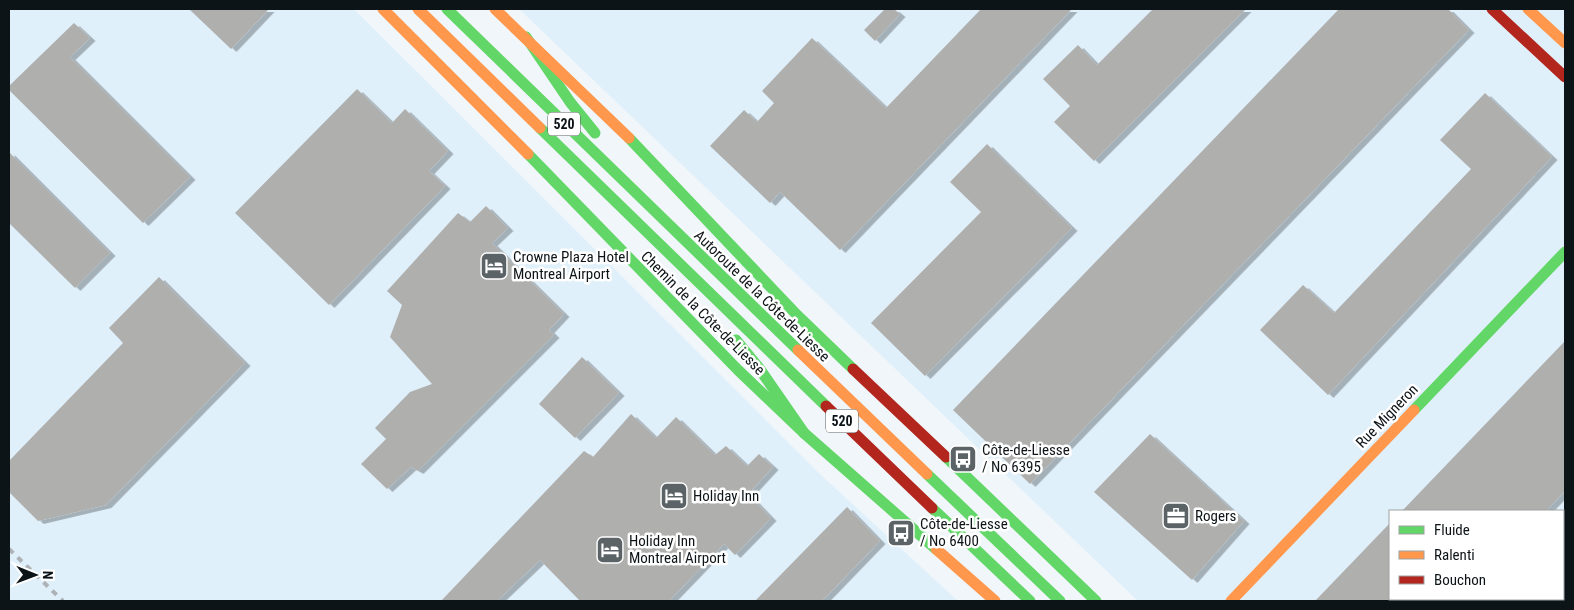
<svg xmlns="http://www.w3.org/2000/svg" width="1574" height="610" viewBox="0 0 1574 610" font-family="'Roboto Condensed',sans-serif">
<defs>
<filter id="shadow"><feDropShadow dx="5.5" dy="3" stdDeviation="0" flood-color="#0004"/></filter>
</defs>
<rect width="100%" height="100%" fill="#f0f6fa"/>
<g fill="#e0f0fb">
<polygon points="9,9 354,9 821,475 958,601 9,601"/>
<polygon points="519,9 1565,9 1565,562 1563,564 1563,511 1390,511 1390,599 1530,599 1528,601 1138,601"/>
</g>
<g fill="#afafae" filter="url(#shadow)">
<polygon points="189,9 269,9 231,49"/>
<polygon points="885,9 894,9 900,14 875,41 864,30"/>
<polygon points="981,9 1072,9 840,250 780,192 770,203 710,146 744,110 757,122 774,103 762,91 812,38 886,108"/>
<polygon points="1153,9 1246,9 1094,161 1054,122 1070,106 1043,79 1078,45 1097,65"/>
<polygon points="1339,9 1448,9 1469,30 1030,484 953,410"/>
<polygon points="74,23 90,38 70,57 190,177 143,223 9,90 9,86"/>
<polygon points="357,89 392,123 405,109 448,151 429,171 445,186 329,305 235,213"/>
<polygon points="1485,93 1552,157 1328,395 1260,330 1303,285 1334,313 1471,169 1440,140"/>
<polygon points="987,144 1072,228 925,376 871,323 981,212 950,182"/>
<polygon points="9,152 110,253 75,288 9,223"/>
<polygon points="486,206 508,228 492,243 564,314 549,330 554,335 418,471 411,467 387,489 361,464 386,439 375,428 410,392 432,384 390,337 402,305 387,291 458,213 470,222"/>
<polygon points="159,277 245,363 106,505 38,521 9,492 9,461 123,343 109,328"/>
<polygon points="1565,341 1565,491 1546,511 1402,511"/>
<polygon points="582,357 619,393 575,438 539,404"/>
<polygon points="631,414 656,438 676,417 715,455 726,446 747,466 759,454 773,467 748,494 771,518 735,555 724,544 669,601 580,601 540,560 497,601 441,601 584,451 593,457"/>
<polygon points="1150,434 1244,521 1192,580 1094,492"/>
<polygon points="847,507 880,541 822,601 755,601"/>
<polygon points="1390,523 1390,601 1315,601"/>
</g>
<g fill="none" stroke-linecap="round" stroke-linejoin="round">
<g stroke="#63d668" stroke-width="11">
<polyline points="447,9 798,350"/>
<polyline points="526,37 570,102 595,133"/>
<polyline points="540,128 826,406"/>
<polyline points="629,138 797,315 853,369"/>
<polyline points="528,154 738,370 804,433 936,549"/>
<polyline points="736,340 759,368 804,433"/>
<polyline points="1414,410 1565,252"/>
<polyline points="946,457 1096,601"/>
<polyline points="927,474 1060,601"/>
<polyline points="932,508 1030,601"/>
</g>
<g stroke="#ff974d" stroke-width="11">
<polyline points="383,9 528,154"/>
<polyline points="418,9 540,128"/>
<polyline points="495,9 629,138"/>
<polyline points="1528,9 1565,43"/>
<polyline points="798,350 927,474"/>
<polyline points="936,549 995,601"/>
<polyline points="1231,601 1414,410"/>
</g>
<g stroke="#b3261e" stroke-width="11">
<polyline points="1492,9 1565,77"/>
<polyline points="853,369 946,457"/>
<polyline points="826,406 932,508"/>
</g>
<polyline stroke="#acb2b6" stroke-width="4" stroke-dasharray="6 6" stroke-linecap="butt" points="9,549 63,601"/>
</g>
<defs>
<g id="hotel-square" transform="scale(1.4375)"><rect x="-9" y="-9" width="18" height="18" rx="4" fill="#5c6366" stroke="#fff"/><path d="M-6-4.5h1.5V1H6V5H4.5V3h-9V5H-6ZM-4 0a1.8 1.8 0 1 1 3.6 0ZM.5 0V-2.5h3Q6-2.5 6 0Z" fill="#fff"/></g>
<g id="bus-square" transform="scale(1.4375)"><rect x="-9" y="-9" width="18" height="18" rx="4" fill="#5c6366" stroke="#fff"/><path d="M-5-6H5V4H4V6H2V4H-2V6H-4V4H-5ZM-3.5-4V0h7V-4ZM-3.5 1.2v1.5H-2V1.2ZM2 1.2v1.5H3.5V1.2Z" fill="#fff"/></g>
<g id="office-square" transform="scale(1.4375)"><rect x="-9" y="-9" width="18" height="18" rx="4" fill="#5c6366" stroke="#fff"/><path d="M-6-3h4V-5.5h4V-3h4V5H-6ZM-1-4.5V-3h2v-1.5ZM-6 0V1H6V0Z" fill="#fff"/></g>
</defs>
<g fill-rule="evenodd">
<use href="#hotel-square" x="494" y="266"/>
<use href="#bus-square" x="963" y="459"/>
<use href="#hotel-square" x="674" y="496"/>
<use href="#office-square" x="1176" y="516"/>
<use href="#bus-square" x="901" y="533"/>
<use href="#hotel-square" x="610" y="550"/>
</g>
<g text-anchor="middle" stroke-width="5" stroke-linejoin="round" paint-order="stroke">
<g fill="#fff" stroke="#565a5d" stroke-width="1">
<rect x="548" y="112.5" width="32" height="23" rx="4"/>
<rect x="826" y="409.5" width="32" height="23" rx="4"/>
</g>
<g font-size="14" font-weight="bold" fill="#0d1417">
<text x="564" y="129">520</text>
<text x="842" y="426">520</text>
</g>
<g font-size="15" fill="#0d1417" stroke="#fff" text-anchor="start">
<text x="513" y="262">Crowne Plaza Hotel<tspan x="513" dy="17">Montreal Airport</tspan></text>
<text x="982" y="455">Côte-de-Liesse<tspan x="982" dy="17">/ No 6395</tspan></text>
<text x="693" y="501">Holiday Inn</text>
<text x="1195" y="521">Rogers</text>
<text x="920" y="529">Côte-de-Liesse<tspan x="920" dy="17">/ No 6400</tspan></text>
<text x="629" y="546">Holiday Inn<tspan x="629" dy="17">Montreal Airport</tspan></text>
</g>
<g font-size="15" fill="#0d1417" stroke="#fff">
<text transform="translate(762 296) rotate(44)" y="5">Autoroute de la Côte-de-Liesse</text>
<text transform="translate(703 313) rotate(45)" y="5">Chemin de la Côte-de-Liesse</text>
<text transform="translate(1387 416) rotate(-46)" y="5">Rue Migneron</text>
</g>
</g>
<rect width="1574" height="610" fill="none" stroke="#0d1417" stroke-width="20"/>
<rect x="1389" y="510" width="175" height="90" fill="#ffffff" stroke="#9ea1a2"/>
<rect x="1399" y="526" width="25" height="8" fill="#63d668" stroke="#9ea1a2"/>
<text x="1434" y="535" font-size="15" fill="#0d1417">Fluide</text>
<rect x="1399" y="551" width="25" height="8" fill="#ff974d" stroke="#9ea1a2"/>
<text x="1434" y="560" font-size="15" fill="#0d1417">Ralenti</text>
<rect x="1399" y="576" width="25" height="8" fill="#b3261e" stroke="#9ea1a2"/>
<text x="1434" y="585" font-size="15" fill="#0d1417">Bouchon</text>
<g transform="translate(35 575) rotate(91)" stroke="#ffffff" stroke-width="4" paint-order="stroke">
<path d="M0-4L9 19L0 12L-9 19Z" fill="#0d1417"/>
<text y="-8" font-size="14" font-weight="bold" text-anchor="middle" fill="#0d1417">N</text>
</g>
</svg>
